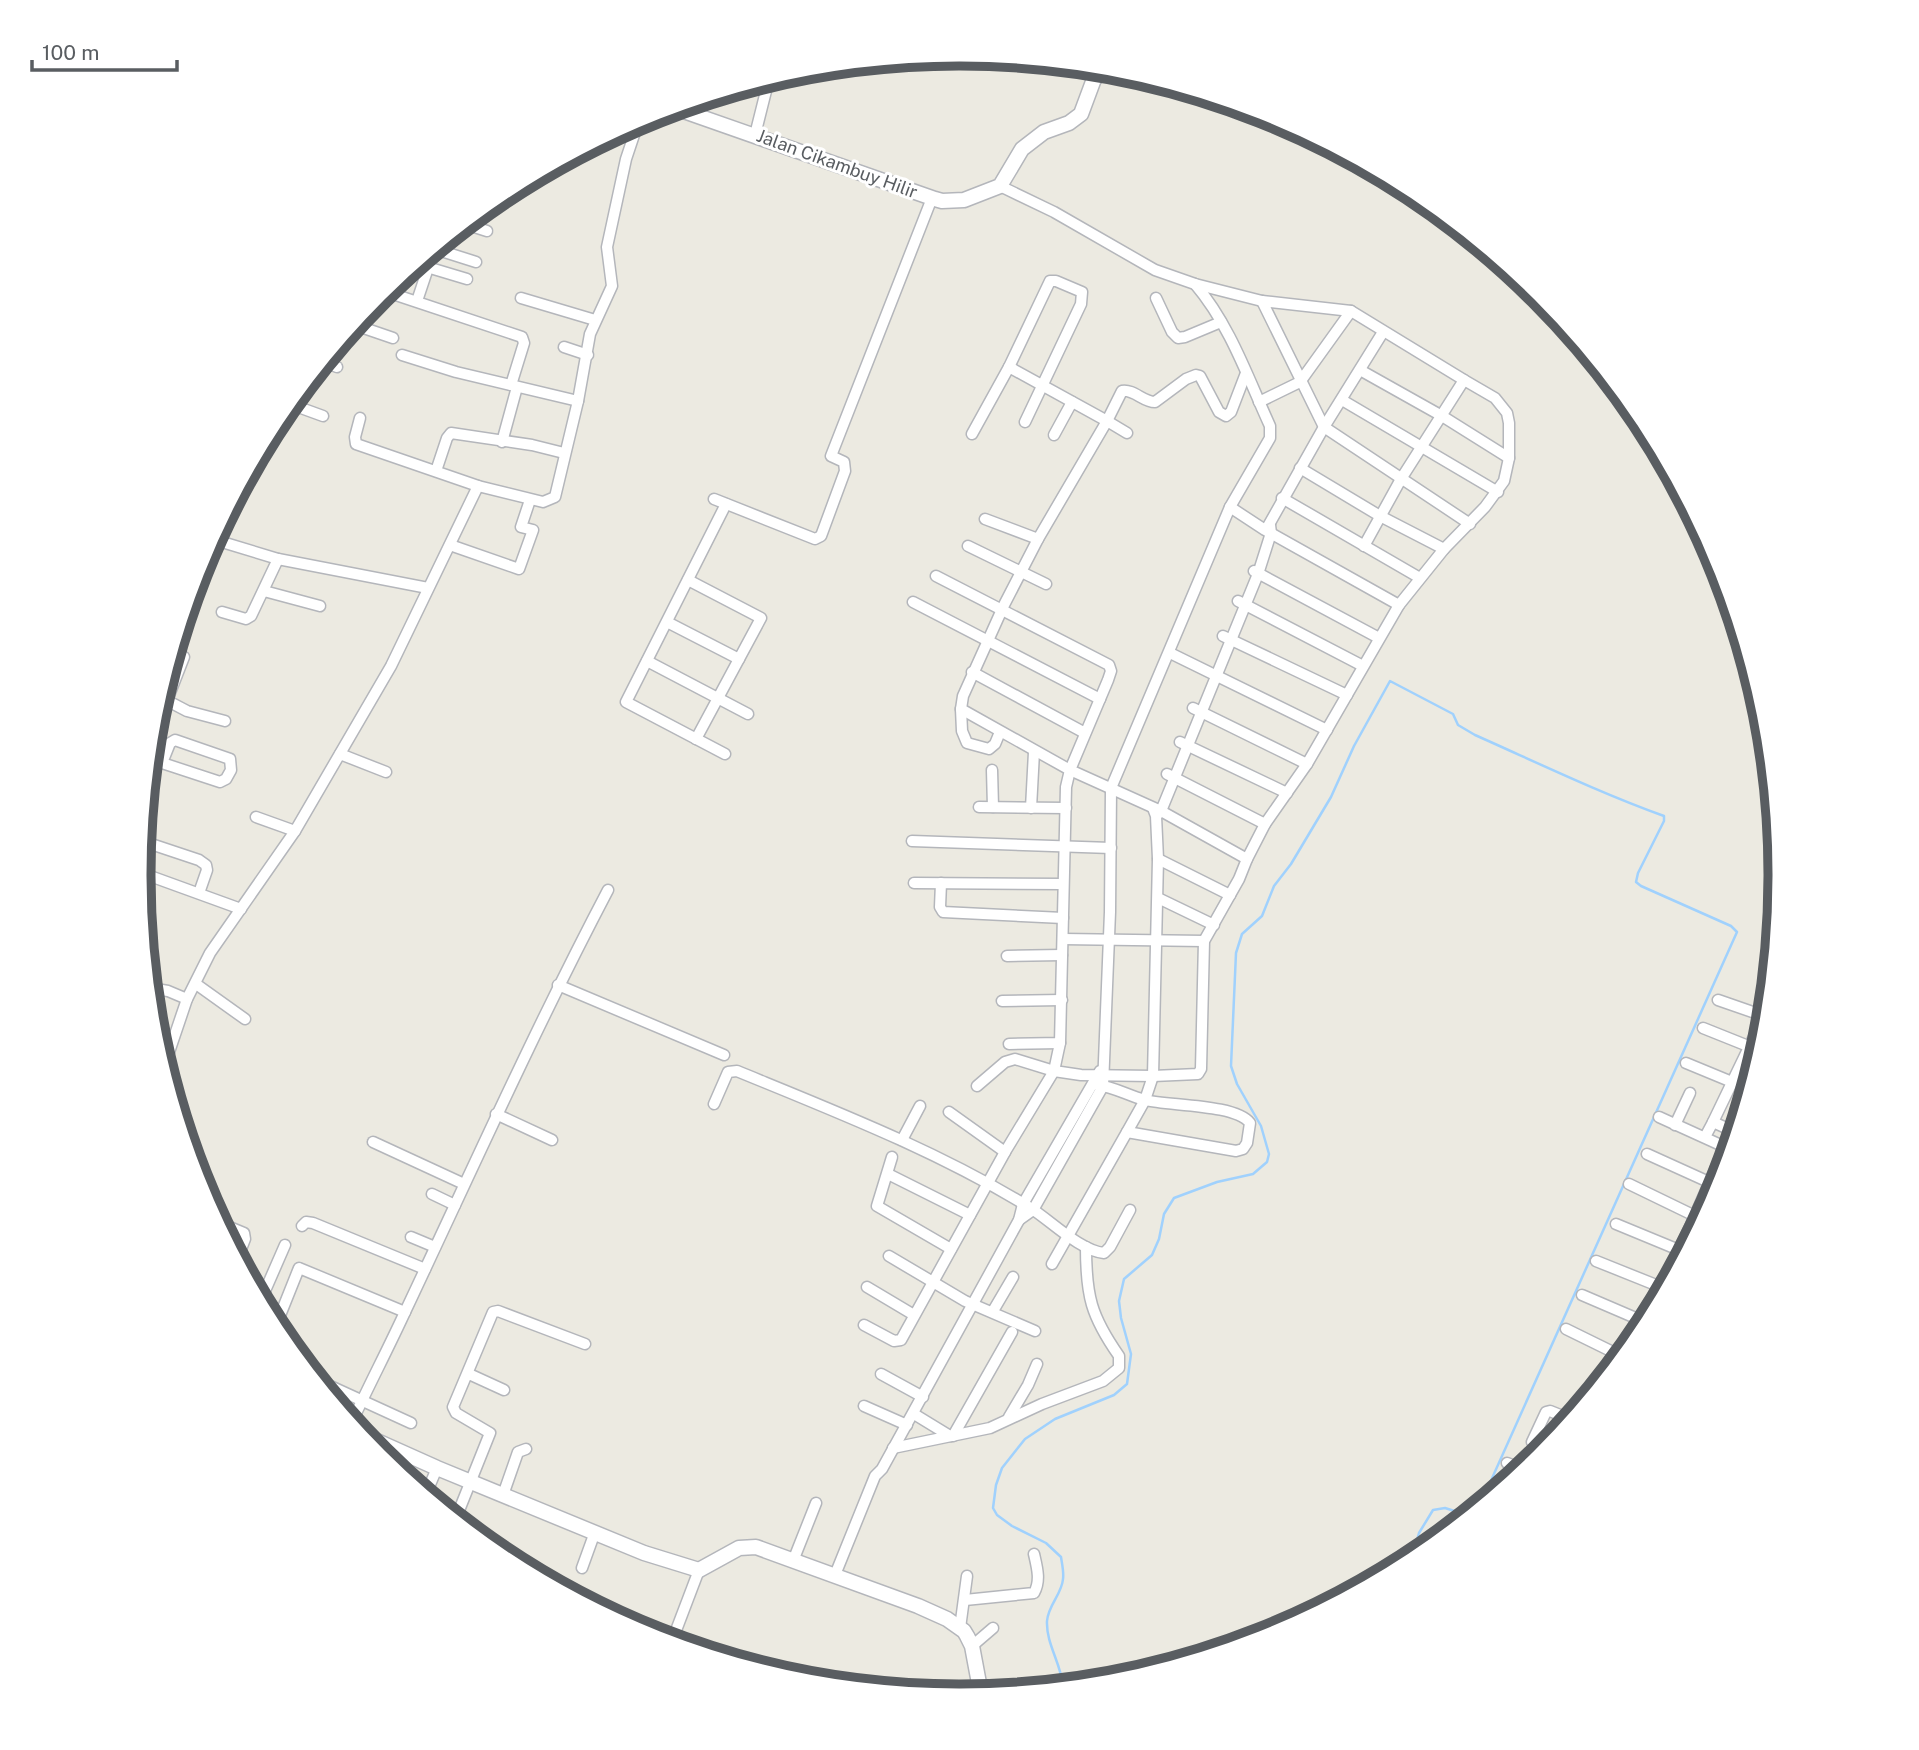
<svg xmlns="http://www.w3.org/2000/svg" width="1919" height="1750" viewBox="0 0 1919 1750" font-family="'Public Sans',sans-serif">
<rect width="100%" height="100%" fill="#eceae1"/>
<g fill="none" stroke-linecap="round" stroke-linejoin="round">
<g stroke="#a0d1fd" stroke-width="2.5">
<polyline points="1411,1560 1419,1533 1433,1510 1445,1508 1467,1515"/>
<path d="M1063,1686C1061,1663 1046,1644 1047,1621C1048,1605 1062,1594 1063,1579C1064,1572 1062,1564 1061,1557L1046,1543L1012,1526L997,1515L993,1508L996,1485L1002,1468L1025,1439L1055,1419L1114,1395L1127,1384L1131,1354L1121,1318L1119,1301L1124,1279L1152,1255L1159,1239L1164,1214L1174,1198L1217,1182L1253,1174L1267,1162L1269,1154L1261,1126L1237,1084L1231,1066L1236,953L1242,934L1262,916L1274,886L1291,864L1331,797L1354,746L1390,681L1453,714L1458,725L1475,735C1538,763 1600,793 1664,816V821L1638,873L1636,882L1641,886L1731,926L1737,932L1480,1505"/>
</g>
<g stroke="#b4b6bb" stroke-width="13">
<g id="minor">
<polyline points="755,135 769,79"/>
<polyline points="1000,186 1054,212 1155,270 1195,284 1262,301 1351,311 1464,380 1401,479 1364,546"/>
<polyline points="465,224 487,231"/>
<polyline points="435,249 476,262"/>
<polyline points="417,264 467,279"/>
<polyline points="384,291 522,337 524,343 511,385"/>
<polyline points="521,298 595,320"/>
<polyline points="1156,298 1172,332 1178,338 1185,337 1221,322"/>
<polyline points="417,301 434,250"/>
<polyline points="1262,301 1324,427 1470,524"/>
<polyline points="355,325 393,338"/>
<polyline points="564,347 588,355"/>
<polyline points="402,355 456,372 578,401"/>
<polyline points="324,362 337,367"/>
<polyline points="1009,367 1050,281 1056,281 1082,292 1081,304 1025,422"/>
<polyline points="1360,370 1442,416 1509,458"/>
<polyline points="1342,400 1498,492"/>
<polyline points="1259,402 1300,382 1351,311"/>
<polyline points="290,404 323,416"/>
<polyline points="360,418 355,437 356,444 478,486"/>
<path d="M972,434L1009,367L1107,421L1122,391C1134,389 1143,402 1155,402L1186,379L1196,375L1200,376L1219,412L1226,416L1231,412L1246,373"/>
<polyline points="1054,435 1072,402"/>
<polyline points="502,442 517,387"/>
<polyline points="1300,468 1380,516 1444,549"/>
<polyline points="436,471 447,438 451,433 532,445 564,453"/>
<polyline points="1282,498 1420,578"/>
<polyline points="714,499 815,539 821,536 845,471 844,462 831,456 932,198"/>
<polyline points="1230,507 1265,530 1399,605"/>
<polyline points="985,519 1038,539"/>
<polyline points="1267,528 1324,427 1383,332"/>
<polyline points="450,545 519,569 533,530 521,527 530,500"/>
<polyline points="968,546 1046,584"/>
<polyline points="209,556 216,543 222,542 278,559 428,588"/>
<polyline points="1254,571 1379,638"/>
<polyline points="936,576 1109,665 1111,671 1108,680 1070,770 1161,811 1247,859 1239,879 1204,941 1201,1069 1198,1074 1153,1076 1081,1075 1054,1071 1015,1059 1005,1062 977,1086"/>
<polyline points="688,580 761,618 696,739"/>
<polyline points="264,591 320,606"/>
<polyline points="1238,601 1363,666"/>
<polyline points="913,602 1100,699"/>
<polyline points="222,612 246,619 251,616 278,559"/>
<polyline points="667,622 739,659"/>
<polyline points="1223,636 1347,695"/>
<polyline points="1170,653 1327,730"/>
<polyline points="647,661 748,714"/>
<polyline points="972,672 1085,733"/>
<polyline points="159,700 168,698 184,657"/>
<polyline points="166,700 187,711 225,721"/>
<polyline points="1193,708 1307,764"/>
<polyline points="961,709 962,731 967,743 989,749 995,744 1000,732"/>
<polyline points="1180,742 1287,793"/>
<polyline points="340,754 386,772"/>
<polyline points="725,754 626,702 726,504"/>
<polyline points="150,759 220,782 226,779 231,770 230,759 175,740 170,743 162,763"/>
<polyline points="992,770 993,807"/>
<polyline points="1167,774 1265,824"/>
<polyline points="979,807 1066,808"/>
<polyline points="1031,808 1034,752"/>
<polyline points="1157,815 1161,811 1258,574 1271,533 1270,525"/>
<polyline points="256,817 295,831"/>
<polyline points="142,841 199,860 206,865 207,870 199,893"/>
<polyline points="912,841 1111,848"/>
<polyline points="1158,859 1230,895"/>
<polyline points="1247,859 1265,824 1307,764 1399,605 1444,549 1485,507 1504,481 1509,458 1509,423 1507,413 1495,398 1464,380"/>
<polyline points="139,872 241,909"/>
<polyline points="914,883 1063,884"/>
<polyline points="941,883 940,907 943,912 1063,918"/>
<polyline points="1158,898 1214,925"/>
<polyline points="1063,939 1204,941"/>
<polyline points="1007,956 1062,955"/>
<polyline points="196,984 245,1019"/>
<polyline points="558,985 724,1055"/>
<polyline points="150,988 168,991 187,999"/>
<polyline points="1002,1001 1062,1000"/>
<polyline points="1703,1028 1748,1046"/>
<polyline points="1009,1044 1060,1043 1066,787 1070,770 961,709 963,696 1004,605 1038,539 1107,421 1127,433"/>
<polyline points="1686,1063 1732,1082"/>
<polyline points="164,1067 187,999 210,953 295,831 391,666 478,486 543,502 555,497 578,401 590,334 612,286 607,247 626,159 639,120"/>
<path d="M1098,1085C1114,1087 1129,1096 1145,1100C1169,1106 1235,1104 1250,1123L1247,1143L1243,1149L1236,1151L1127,1132"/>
<path d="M714,1104L728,1072L737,1071C837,1112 940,1152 1032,1209C1052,1222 1081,1251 1104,1253L1110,1247L1130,1210"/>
<polyline points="949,1112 1005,1152"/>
<polyline points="496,1114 552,1140"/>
<polyline points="1659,1117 1725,1147 1690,1227"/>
<polyline points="1713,1122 1764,1016 1718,1000"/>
<polyline points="1675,1125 1690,1093"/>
<polyline points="1705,1137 1713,1122 1735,1132"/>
<polyline points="902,1140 920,1106"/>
<polyline points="373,1142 464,1184"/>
<polyline points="1647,1154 1711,1183"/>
<polyline points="892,1157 877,1206 951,1249"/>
<polyline points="888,1174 970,1215"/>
<polyline points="1629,1184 1695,1216"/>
<polyline points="432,1194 455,1205"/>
<path d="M1019,1220L1033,1210L1103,1086L1110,912L1111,788L1230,507L1270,438V426C1248,378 1230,325 1195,284"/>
<polyline points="220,1223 244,1233 245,1239 238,1257"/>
<polyline points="1616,1224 1679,1250"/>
<polyline points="302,1226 306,1222 313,1223 425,1269"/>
<polyline points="411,1237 435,1247"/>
<polyline points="889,1256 965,1301 1035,1331"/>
<polyline points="1596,1261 1661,1287"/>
<polyline points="1052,1264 1127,1132 1145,1100 1153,1076 1158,859 1156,816 1153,808"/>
<polyline points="867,1287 914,1315"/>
<polyline points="1582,1295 1645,1322"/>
<polyline points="261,1300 285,1245"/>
<polyline points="993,1311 1013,1277"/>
<polyline points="864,1325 894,1341 901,1340 1005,1152 1054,1071 1060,1043"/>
<polyline points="275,1328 299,1268 405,1312"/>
<polyline points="1566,1329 1621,1356"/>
<polyline points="1641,1332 1690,1227 1696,1230"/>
<polyline points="469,1374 504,1390"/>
<polyline points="881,1374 923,1397"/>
<polyline points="317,1380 411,1423"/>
<polyline points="864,1406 907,1425"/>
<polyline points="914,1414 950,1436"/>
<polyline points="1009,1417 1028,1385 1037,1364"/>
<path d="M352,1422C369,1385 388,1349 405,1312C472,1170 535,1029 608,890"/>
<polyline points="1557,1434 1565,1417 1570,1419"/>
<polyline points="953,1436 1012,1332"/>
<polyline points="1532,1442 1546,1412 1550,1411 1565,1417"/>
<path d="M893,1448L990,1428L1042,1404L1103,1381L1119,1368V1356C1091,1316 1086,1296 1086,1247"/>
<polyline points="1507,1463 1523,1469"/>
<polyline points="426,1494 437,1468"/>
<polyline points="503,1495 518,1452 526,1449"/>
<polyline points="456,1518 490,1433 456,1413 453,1407 493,1312 498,1311 585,1344"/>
<polyline points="793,1561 816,1503"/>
<polyline points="582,1568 595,1532"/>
<polyline points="835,1575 875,1476 882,1469 1019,1220 1023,1204 1100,1071"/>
<path d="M965,1600L1034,1593C1041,1581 1037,1567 1034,1554"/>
<polyline points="960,1628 967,1576"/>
<polyline points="672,1641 699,1570"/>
<polyline points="972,1646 993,1628"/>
</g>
</g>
<g stroke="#b4b6bb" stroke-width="17">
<g id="tertiary">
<polyline points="675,108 935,199 942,201 964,200 1000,186 1022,149 1044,132 1069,123 1081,114 1094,79 1106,69"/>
<polyline points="361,1434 437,1468 644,1553 699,1570 739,1548 756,1547 918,1606 947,1619 964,1631 967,1636 972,1646 981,1694"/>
</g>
</g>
<use href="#minor" stroke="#fff" stroke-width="10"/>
<use href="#tertiary" stroke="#fff" stroke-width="14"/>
</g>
<g text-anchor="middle" stroke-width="6" stroke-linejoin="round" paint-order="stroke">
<g font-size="18" fill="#595d61" stroke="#fff">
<text transform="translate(837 164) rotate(20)" y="6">Jalan Cikambuy Hilir</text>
</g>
</g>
<path d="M0 0H1919V1750H0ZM959 66H960A808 808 0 0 1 1768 874V876A808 808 0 0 1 960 1684H959A808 808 0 0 1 151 876V874A808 808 0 0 1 959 66Z" fill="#fff" fill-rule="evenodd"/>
<path fill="none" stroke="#595d61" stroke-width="9" d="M959 66H960A808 808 0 0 1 1768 874V876A808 808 0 0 1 960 1684H959A808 808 0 0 1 151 876V874A808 808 0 0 1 959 66Z"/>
<path d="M32 60v10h145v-10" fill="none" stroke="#595d61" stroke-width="3.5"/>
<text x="42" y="60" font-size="21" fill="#595d61" stroke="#ffffff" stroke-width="5" paint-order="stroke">100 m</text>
</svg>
